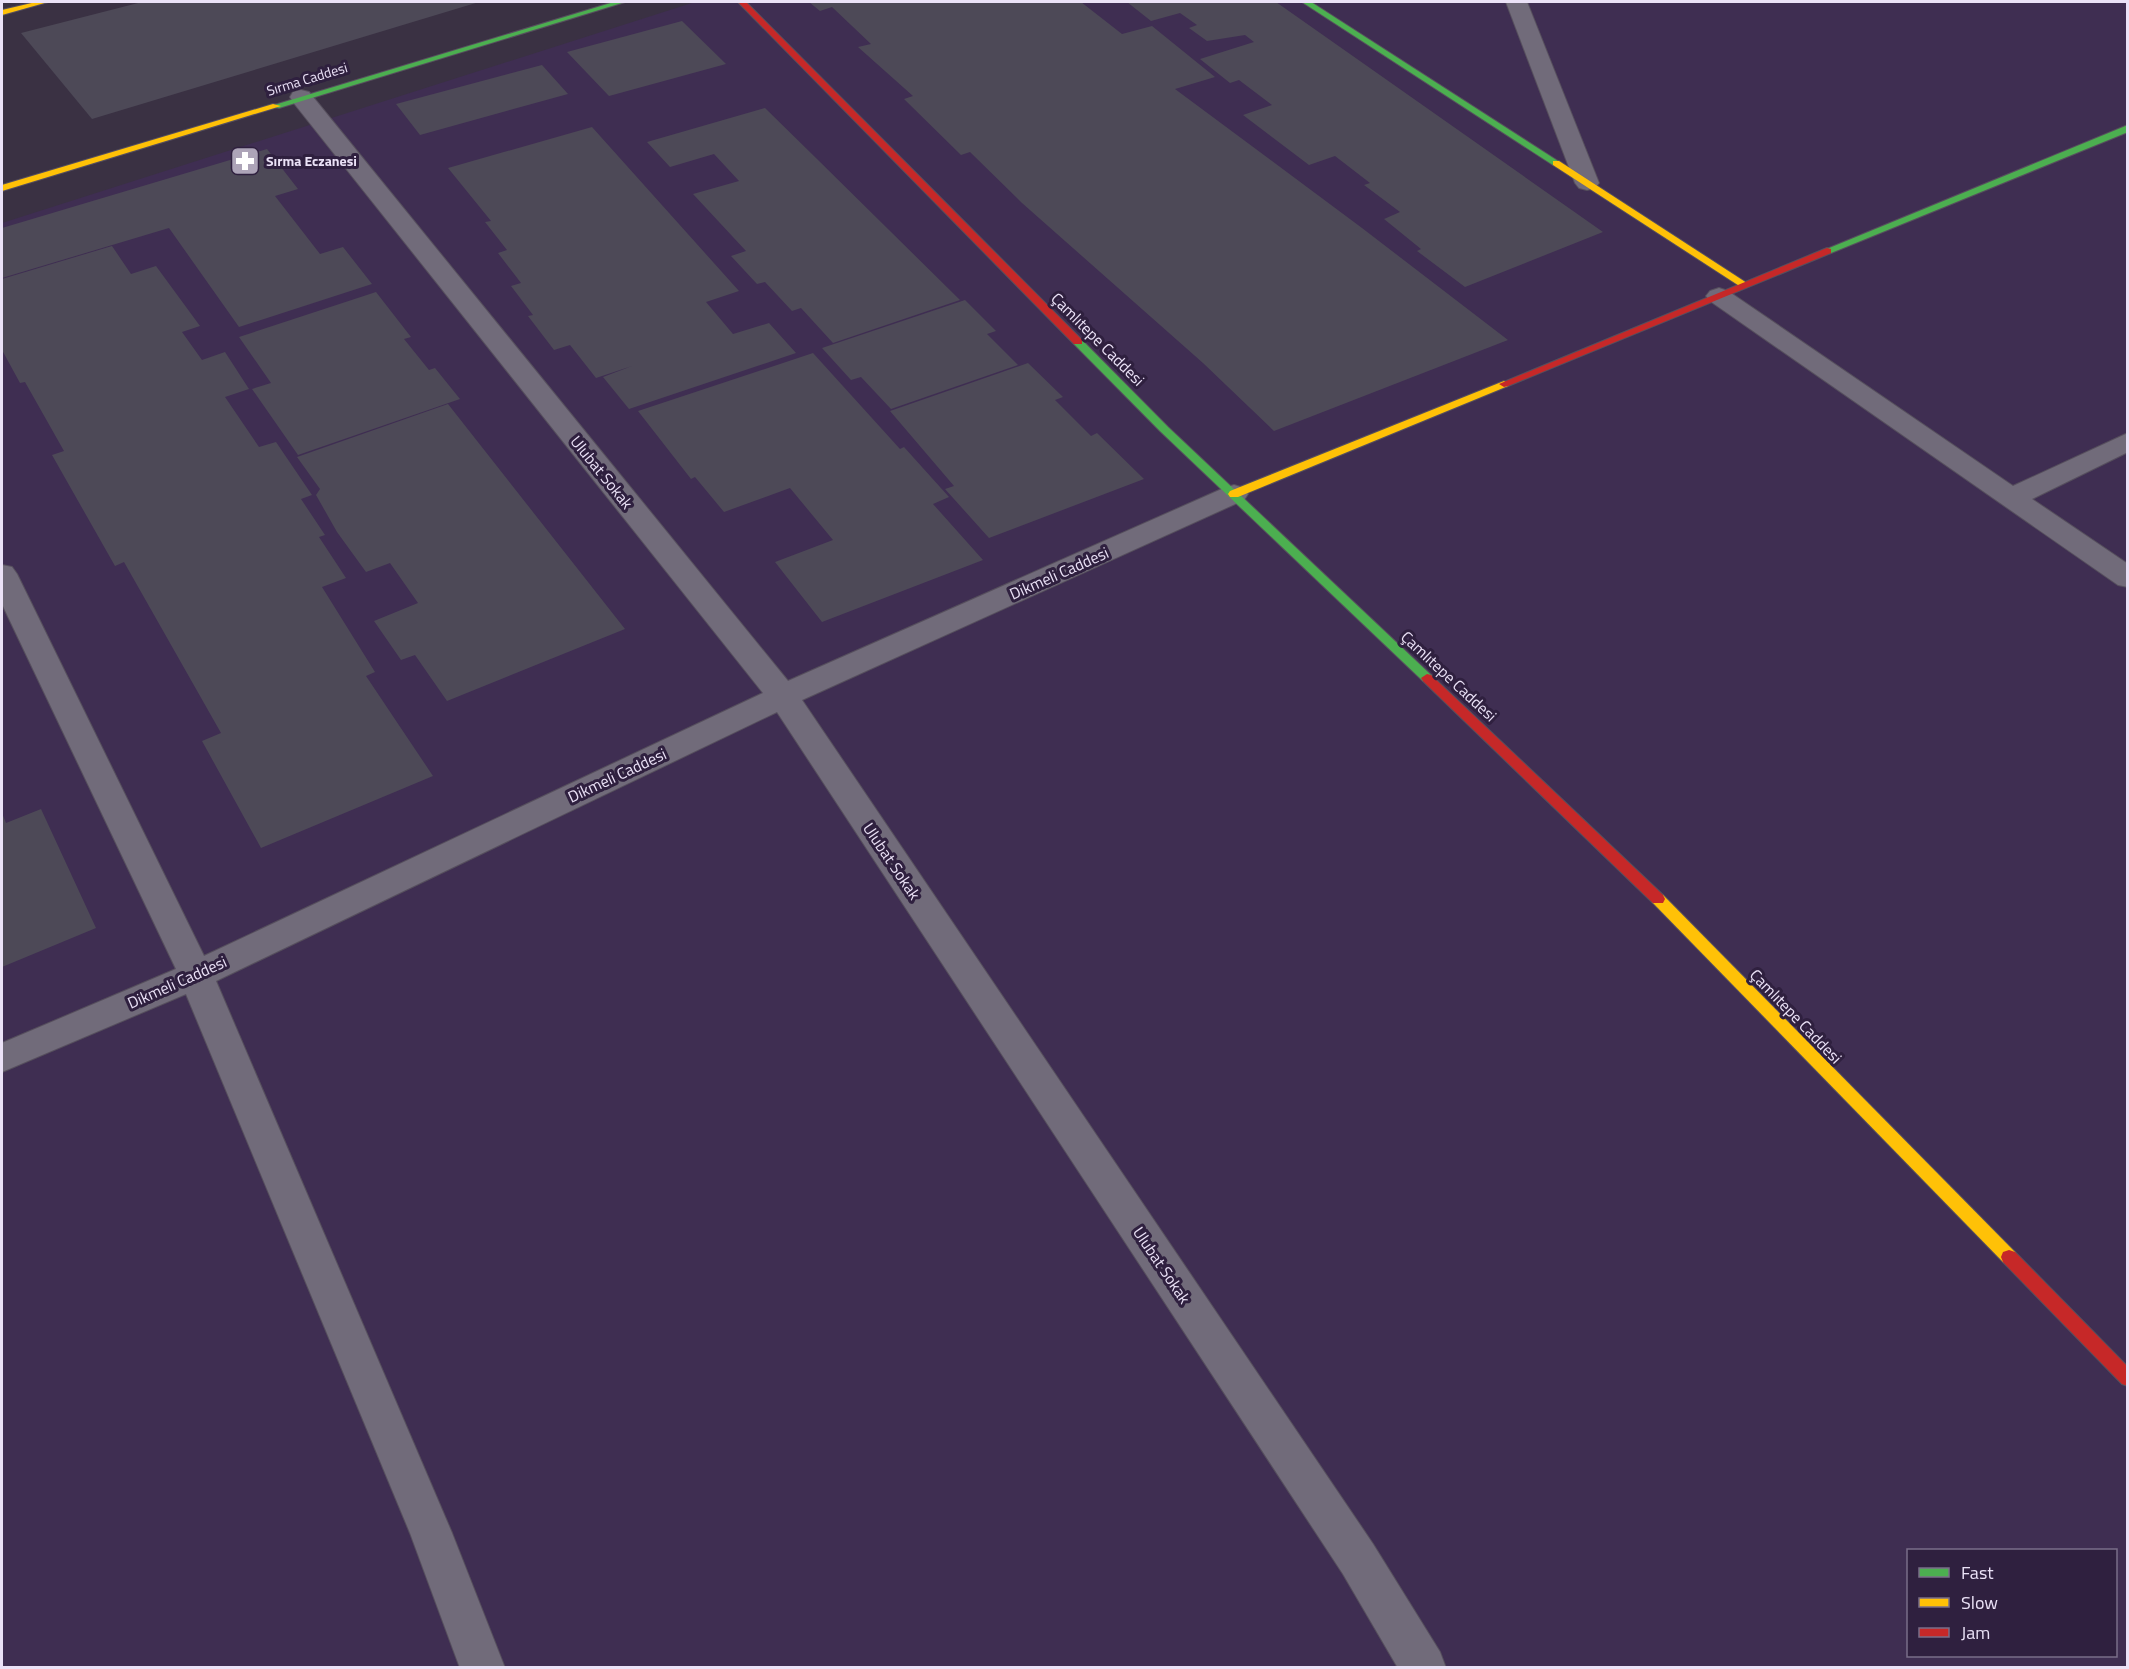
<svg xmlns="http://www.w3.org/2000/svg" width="2129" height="1669" viewBox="0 0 2129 1669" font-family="'Titillium Web',sans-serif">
<rect width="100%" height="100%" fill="#3a3143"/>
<path fill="#3f2e52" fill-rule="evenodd" d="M695,2H2127V1667H2V223ZM1908,1550H2116V1656H1908Z"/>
<g fill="#4d4957">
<polygon points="142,2 479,2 92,119 21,33"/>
<polygon points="809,2 1081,2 1122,34 1152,26 1215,77 1175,89 1362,228 1508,340 1274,431 1203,363 1022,203 970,152 961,155 904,99 913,96 858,47 871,44 832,7 820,11"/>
<polygon points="1127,2 1276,2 1603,232 1465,287 1417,251 1421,249 1384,219 1400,212 1364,185 1370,183 1335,156 1309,165 1243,115 1272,105 1239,80 1230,83 1200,59 1254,42 1245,35 1207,41 1189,28 1197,25 1180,13 1151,21"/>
<polygon points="682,21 726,64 609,96 567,52"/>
<polygon points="542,65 568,94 420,135 396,104"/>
<polygon points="765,108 816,158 960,300 833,343 801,308 792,311 765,282 757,284 731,256 746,251 693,194 739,181 714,154 670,167 647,142"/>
<polygon points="592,127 739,291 706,302 733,334 769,323 796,353 629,409 603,377 632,366 596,378 570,345 554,350 528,316 533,315 511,286 521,283 498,253 507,250 485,222 491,221 448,168"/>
<polygon points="267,149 298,189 275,196 320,254 343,247 372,284 239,327 169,228 2,278 2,228"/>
<polygon points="112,246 131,274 156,266 200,326 182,332 202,360 225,352 249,389 225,397 259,447 276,442 312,495 301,499 325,535 319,537 346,578 322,587 375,672 366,676 433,776 261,848 202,741 221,733 124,562 115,566 52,455 64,451 25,382 20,383 2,350 2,279"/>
<polygon points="376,292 411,337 404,339 429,370 435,368 460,399 298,455 252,389 271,383 239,337"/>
<polygon points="965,300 996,331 987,334 1018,365 891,409 861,377 851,380 822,348"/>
<polygon points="813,353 900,449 904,447 949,497 933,504 983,560 822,622 775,562 833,540 790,488 724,512 695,477 691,479 638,411"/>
<polygon points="1028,363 1063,397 1055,400 1091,436 1097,433 1144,479 989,538 945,489 954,486 890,411"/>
<polygon points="448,404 625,629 447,701 415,655 401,660 374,621 418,603 390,563 366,572 337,532 316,495 320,489 297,457"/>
<polygon points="41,809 96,928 2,967 2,813 6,823"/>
</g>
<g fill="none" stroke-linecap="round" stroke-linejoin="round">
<g stroke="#564f5d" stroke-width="2">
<g id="street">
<polygon points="1506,2 1527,2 1599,183 1595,188 1587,190 1579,188 1575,183"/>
<polygon points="301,90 309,92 788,681 1224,488 1234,485 1244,488 1248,494 1244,500 802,700 1373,1544 1440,1652 1446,1668 1398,1668 1343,1574 777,712 216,981 452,1533 505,1668 460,1668 410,1533 186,994 2,1072 2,1043 176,969 2,604 2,565 12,567 17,574 204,956 763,693 293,102 290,97 293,92"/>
<polygon points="1719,288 1728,291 2013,486 2128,433 2128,452 2032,499 2128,564 2128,587 2118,585 1710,301 1706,296 1710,291"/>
</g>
</g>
<g stroke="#564f5d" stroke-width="2">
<g id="fast">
<polygon points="614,2 625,2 279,108 271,106"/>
<polygon points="1302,2 1311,2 1561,163 1553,165"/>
<polygon points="2128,125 2128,132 1831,253 1823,253 1822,251"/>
<polygon points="1078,339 1082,340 1168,427 1431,675 1433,678 1431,681 1423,681 1160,431 1074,344 1074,340"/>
</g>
</g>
<g stroke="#564f5d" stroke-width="2">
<g id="slow">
<polygon points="36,2 48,2 2,15 2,10"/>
<polygon points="273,104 281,106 2,191 2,185"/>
<polygon points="1553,161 1559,161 1750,285 1745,288 1741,287 1553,165"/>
<polygon points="1504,381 1509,384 1508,386 1238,497 1230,497 1228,494 1230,491"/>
<polygon points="1658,894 1663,895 2015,1252 2017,1257 2015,1262 2009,1264 2003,1262 1653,903 1651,899 1653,895"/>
</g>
</g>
<g stroke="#564f5d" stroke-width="2">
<g id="jam">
<polygon points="738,2 746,2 1082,340 1082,344 1074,344"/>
<polygon points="1827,248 1831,249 1831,253 1508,386 1504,387 1499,384"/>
<polygon points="1427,674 1431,675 1663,895 1665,899 1663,903 1653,903 1423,681 1421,678"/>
<polygon points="2009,1250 2015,1252 2128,1367 2128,1386 2122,1384 2003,1262 2001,1257 2003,1252"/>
</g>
</g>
<use href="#street" fill="#716b7a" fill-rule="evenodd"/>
<use href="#fast" fill="#4caf50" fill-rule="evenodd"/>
<use href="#slow" fill="#ffc107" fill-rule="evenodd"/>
<use href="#jam" fill="#c62828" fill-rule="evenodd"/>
</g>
<defs>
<g id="pharmacy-square" transform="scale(1.5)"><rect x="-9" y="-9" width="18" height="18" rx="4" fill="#ada4b8" stroke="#2f203f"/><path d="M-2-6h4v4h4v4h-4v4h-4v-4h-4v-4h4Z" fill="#fff"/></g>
</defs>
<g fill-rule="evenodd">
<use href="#pharmacy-square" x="245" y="161"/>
</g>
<g text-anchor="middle" stroke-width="6" stroke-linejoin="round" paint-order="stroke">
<g font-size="14" fill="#ebe2f7" stroke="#2f203f">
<text transform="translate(307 79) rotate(-17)" y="5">Sırma Caddesi</text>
</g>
<g font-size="14" font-weight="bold" fill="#ebe2f7" stroke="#2f203f" text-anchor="start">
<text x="266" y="166">Sırma Eczanesi</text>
</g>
<g font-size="16" fill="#ebe2f7" stroke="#2f203f">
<text transform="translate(1098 339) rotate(45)" y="6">Çamlıtepe Caddesi</text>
<text transform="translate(602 472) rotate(51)" y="6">Ulubat Sokak</text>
<text transform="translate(1059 573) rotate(-24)" y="6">Dikmeli Caddesi</text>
<text transform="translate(1449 676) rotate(43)" y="6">Çamlıtepe Caddesi</text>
<text transform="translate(617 775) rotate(-25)" y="6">Dikmeli Caddesi</text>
<text transform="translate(892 861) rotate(56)" y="6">Ulubat Sokak</text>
<text transform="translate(177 982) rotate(-24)" y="6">Dikmeli Caddesi</text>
<text transform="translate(1796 1016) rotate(46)" y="6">Çamlıtepe Caddesi</text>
<text transform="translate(1162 1265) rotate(56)" y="6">Ulubat Sokak</text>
</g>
</g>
<rect width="2129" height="1669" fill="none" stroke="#ebe2f7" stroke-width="6"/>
<rect x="1907" y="1549" width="210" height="108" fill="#2f203f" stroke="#7a6e89" stroke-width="1.5"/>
<rect x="1919" y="1568" width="30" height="9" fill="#4caf50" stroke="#7a6e89" stroke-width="1.5"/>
<text x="1961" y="1579" font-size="18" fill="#ebe2f7">Fast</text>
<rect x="1919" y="1598" width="30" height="9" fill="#ffc107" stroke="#7a6e89" stroke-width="1.5"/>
<text x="1961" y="1609" font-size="18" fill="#ebe2f7">Slow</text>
<rect x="1919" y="1628" width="30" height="9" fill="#c62828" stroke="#7a6e89" stroke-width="1.5"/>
<text x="1961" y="1639" font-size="18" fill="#ebe2f7">Jam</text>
</svg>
